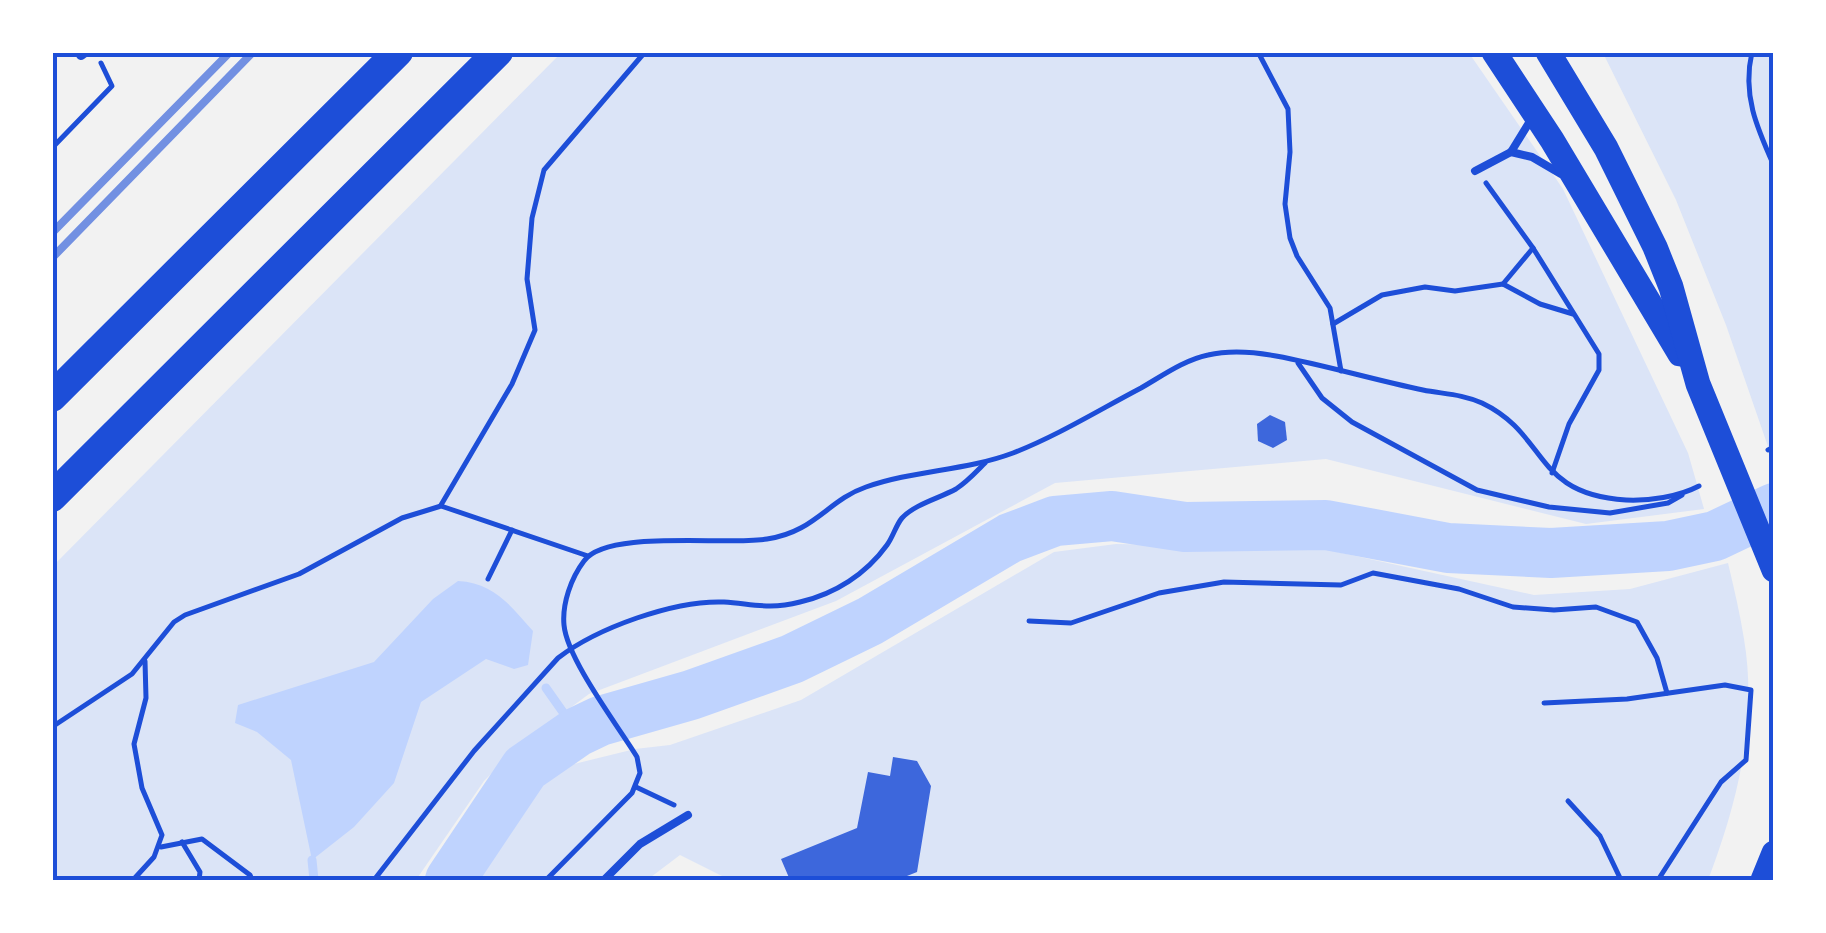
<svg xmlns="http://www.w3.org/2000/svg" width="1826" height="933" viewBox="0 0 1826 933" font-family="'Open Sans',sans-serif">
<rect width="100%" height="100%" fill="#f2f2f2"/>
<g fill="#dbe4f7">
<polygon points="561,53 1469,53 1563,189 1688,453 1704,509 1586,524 1326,459 1055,483 836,601 589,694 520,745 484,781 416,880 53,880 53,566"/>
<polygon points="1603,53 1773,53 1773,461 1726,325 1676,200"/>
<path d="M1116,544L1319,548L1534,595L1630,589L1728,563C1734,588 1740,614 1744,639C1758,722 1737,804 1708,880H730L680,855L647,880H478L531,791L574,764L635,749L670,745L801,700L1054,552Z"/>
</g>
<path fill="#bfd3fe" d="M458,581C494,583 510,605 533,631L528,665L514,669L486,659L421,702L394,783L354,827L312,860L291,760L257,732L235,723L238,705L374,662L433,599Z"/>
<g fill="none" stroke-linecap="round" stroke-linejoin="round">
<g stroke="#bfd3fe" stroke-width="9">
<polyline points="546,688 577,732"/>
<polyline points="312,860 314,880"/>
</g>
<polyline stroke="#bfd3fe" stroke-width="50" points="450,880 525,768 577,732 600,721 691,695 792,659 870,621 1010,538 1055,521 1112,516 1185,527 1326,525 1448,548 1551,553 1668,546 1715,536 1774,508"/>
</g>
<g fill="#3d67dc">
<polygon points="1270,415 1285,422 1287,440 1273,448 1258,441 1257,424"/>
<polygon points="893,757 917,761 931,786 917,872 897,880 872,880 871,876 861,880 790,880 781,859 857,828 868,772 890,776"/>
</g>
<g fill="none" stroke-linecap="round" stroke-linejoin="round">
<g stroke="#1d4ed8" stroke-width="5">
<polyline points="1258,52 1288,109 1290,152 1285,204 1290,238 1297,256 1330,308 1341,371"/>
<path d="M1752,52C1742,95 1757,128 1774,166"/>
<polyline points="52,148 112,86 101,63"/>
<polyline points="1486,183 1533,248 1599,354 1599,370 1569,424 1552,473"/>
<polyline points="1503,284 1533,248"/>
<polyline points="1333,324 1382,295 1425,287 1455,291 1503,284 1540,304 1573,314"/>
<polyline points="1298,363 1322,398 1352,422 1477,490 1549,507 1610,513 1668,503 1682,495"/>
<polyline points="1768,450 1774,447"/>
<polyline points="441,505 512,384 535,330 527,279 532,218 544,170 645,52"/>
<polyline points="488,579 512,530"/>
<polyline points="1029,621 1071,623 1159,593 1224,582 1341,585 1373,573 1459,589 1513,607 1554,610 1596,607 1637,622 1657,658 1667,693"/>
<polyline points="1544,703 1627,699 1725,685 1751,690 1746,760 1721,782 1658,880"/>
<polyline points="52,727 132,674 174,622 185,615 299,574 402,518 441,506 588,556"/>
<polyline points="636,787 674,805"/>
<polyline points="1568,801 1600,836 1621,880"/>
<polyline points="182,842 200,872 199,880"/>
<polyline points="161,847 202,839 250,875 252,880"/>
<polyline points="133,880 154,857 162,835 142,788 134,744 146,698 145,661"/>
<path d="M374,880L474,751L558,658C597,628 674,600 724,602C753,604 769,610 800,602C835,594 866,574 887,545C893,537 896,525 902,518C915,504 940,498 956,489C967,482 976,472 985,463"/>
<path d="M546,880L632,793L640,773L637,757C618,726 567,659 564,625C562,604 571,578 584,561C607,529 727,546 767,539C815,532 828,500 866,487C914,470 965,471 1013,453C1057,436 1099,410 1141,388C1162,376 1184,360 1208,355C1229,350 1255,352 1276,356C1325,365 1374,380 1423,390C1443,394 1462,394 1482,403C1549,435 1532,494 1626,500C1649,501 1678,497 1699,486"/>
</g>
<g stroke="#1d4ed8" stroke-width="8">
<polyline points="1511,152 1532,157 1561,174"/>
<polyline points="1475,171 1511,152 1532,118"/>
<polyline points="604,880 640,844 688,815"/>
</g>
<polyline stroke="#1d4ed8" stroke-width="10" points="81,55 85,52"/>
<g stroke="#1d4ed8" stroke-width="25">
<polyline points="1494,52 1552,140 1680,354"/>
<polyline points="1548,52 1606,148 1655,247 1671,287 1698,384 1774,570"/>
<polyline points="1763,880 1774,853"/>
</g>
<g stroke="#1d4ed8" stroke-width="30">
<polyline points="52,397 398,52"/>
<polyline points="52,497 498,52"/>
</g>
<g stroke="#7290e2" stroke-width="8">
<polyline points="52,233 230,52"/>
<polyline points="52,258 253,52"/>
</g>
</g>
<rect width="1826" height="933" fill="none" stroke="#ffffff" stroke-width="110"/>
<rect x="55" y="55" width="1716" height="823" fill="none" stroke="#1d4ed8" stroke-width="4"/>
</svg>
